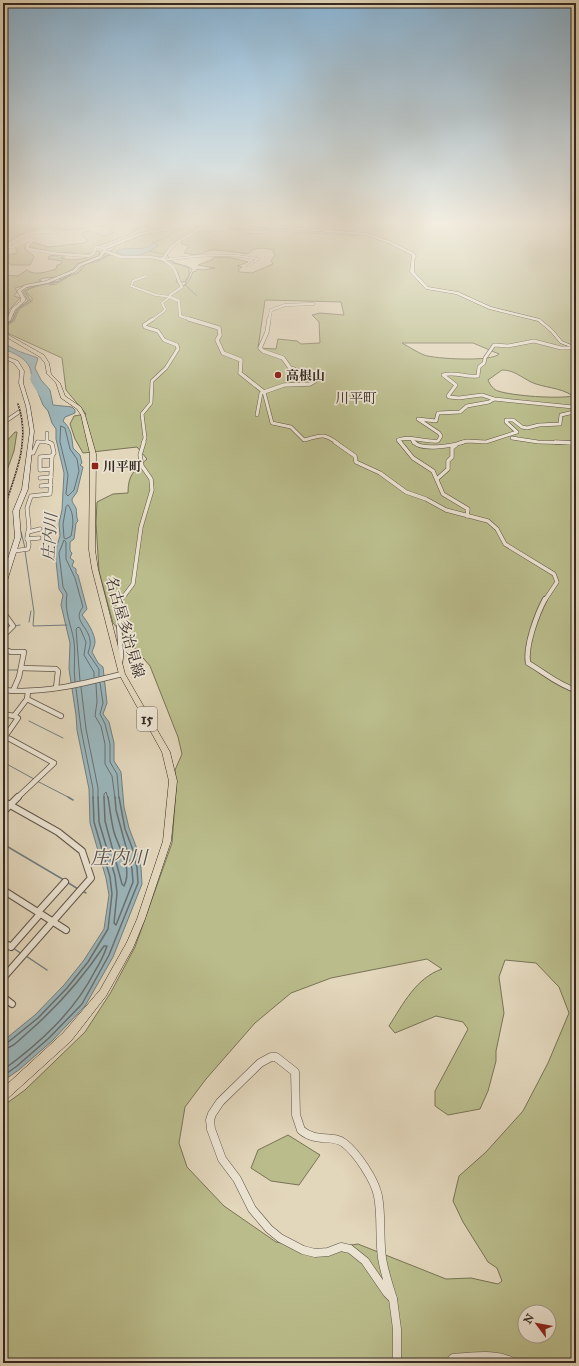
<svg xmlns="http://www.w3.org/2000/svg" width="579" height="1366" viewBox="0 0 579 1366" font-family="'IM FELL Great Primer','Noto Serif JP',serif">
<rect width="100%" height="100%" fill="#e2d6bb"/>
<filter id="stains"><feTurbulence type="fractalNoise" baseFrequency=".005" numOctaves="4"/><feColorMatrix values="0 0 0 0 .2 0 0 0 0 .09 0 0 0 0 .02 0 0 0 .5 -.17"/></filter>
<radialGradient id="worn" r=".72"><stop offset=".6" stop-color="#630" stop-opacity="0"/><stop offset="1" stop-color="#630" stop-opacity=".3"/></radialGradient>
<g fill="#babc8b" stroke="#787357" fill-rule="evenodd">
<polygon points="3,221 97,221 96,222 109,227 93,226 81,229 64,230 48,227 26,231 29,233 18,235 19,236 11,240 13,241 3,247"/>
<path d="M112,221H158L145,225L128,235L95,247L93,253C88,254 83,253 77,255L71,252L58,253L29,247L33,242L48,247L85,243L88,240L84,238L81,233L89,231L103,236L113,233L109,229L112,227Z"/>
<path d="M293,221H576V1363H3V1106L25,1090L85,1032L111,992L135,947L172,843L176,790L175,770L182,754L178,737L150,666L113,623L99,571L96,523L97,502L113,494L128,493C128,474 134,471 147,459L137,447L83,453L75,439L70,424L74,416L86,414L66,390L62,358L3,331V330L6,328V326L14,321L19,309L32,301V298L27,293V290L40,285L32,287L24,291L30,300L17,309L13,320L6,324L13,319L14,310L28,301L23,292L24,288L59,281L49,285L56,284L71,275L60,280L58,278L85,263L100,259L105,253H111L102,259C104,257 107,255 110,255C122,254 187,256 176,281L180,286C188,287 190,278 193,272L196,271L197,269L203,270L215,268L198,265L212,260L213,258C225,255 236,259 248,262L237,266L242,267L238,270L239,272L252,273L273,264L271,261L275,255L273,252L274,250C266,248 252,246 248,254C237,252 225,251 215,250C209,249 205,253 200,254C195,255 189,254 184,253L189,246L182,244L181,241C185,239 186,238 188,235C194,229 203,232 210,232L207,231H228V228L247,230L244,232C253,236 266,233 275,231L249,226C266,226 276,233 294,227L291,224L296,222ZM265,300L341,302L344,315L320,313L312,315L319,322L320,343L301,344L297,341L278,339L276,349L258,348ZM402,343H473L499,354C492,362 435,359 424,355C417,352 409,347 402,343ZM502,370C514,370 521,377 531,382C544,388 560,387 573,396C558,399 513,396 498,391C494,390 490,385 488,380ZM427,959L442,969C416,978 403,1004 389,1026L395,1033L436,1016L463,1022L468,1029L435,1091V1106L448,1115L480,1109L488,1091L496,1061V1051L504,1013L499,977L505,960L536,963L559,987L569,1013L548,1063L523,1111L486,1152L459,1176L453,1201L463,1222L488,1262L497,1268L502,1281L498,1284L471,1278L446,1279L358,1244L319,1250L276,1242L224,1206L187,1167L179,1143L185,1107L206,1079L255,1023L291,993L331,978ZM525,1312H549V1336H525Z"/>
<path d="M199,225V228C187,235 168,243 163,257H122L110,251L115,248L113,246L140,235L185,226Z"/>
<polygon points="32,240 24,249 33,255 34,257 30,265 11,265 3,258 3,256 18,253 15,247"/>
<path d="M95,251H100L99,256L77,264L72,270L58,277L43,278L39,280L41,281L15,288L17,292L14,296L20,298L9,310L7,319L3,322V275L18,276L27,270C34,276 47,272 56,269L57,265L61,264L62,261L48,259L49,256L56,255L65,256L61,258C72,262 83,259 94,255Z"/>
<path d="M171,260L173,262L189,268V275L185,282H180C177,268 178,270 166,261Z"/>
<polygon points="15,432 17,432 14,451 3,481 3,445"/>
<polygon points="288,1135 320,1155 299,1185 271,1181 251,1168 258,1150"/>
</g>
<g fill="#9bb6bc" stroke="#727e7f">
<path d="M153,242L158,245V246C145,255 131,260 116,252C125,244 148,254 153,242Z"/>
<path d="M3,343L18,351L38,358L35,368L41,380L50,390L53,405L72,407L75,410V413L65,417L63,421C71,428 72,437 73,448L80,455L82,463L80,465L83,467L77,492L72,499C72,503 74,504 76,508C77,513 76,517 78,521L76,523L74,539L70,542V551L72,553L70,558L74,561L72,566L76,569V573L78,575L87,609L82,615C87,621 95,634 95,642C95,645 93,649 92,652L98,663L103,667L107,703L103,714L109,722L114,743V761L121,772L124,807L129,828L137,849L141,868L142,884L113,957L85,1006L52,1041L20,1069L3,1081V1041L35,1015L64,985L84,960L104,929L109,895L106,878L90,823L89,789L77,730L76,715L69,669L70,643L61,605L63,595L59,589L55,552L60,536L59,523L62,510L64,473L56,439V429L52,423L48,411L43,405L35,385L31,380C34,362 18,354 3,349Z"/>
</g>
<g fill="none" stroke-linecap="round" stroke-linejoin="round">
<g stroke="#687070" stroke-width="1">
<polygon points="61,426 65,428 70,449 77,459 79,471 74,490 68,496 66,494 68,475 60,442"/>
<path d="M68,505C75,514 73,526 71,536L66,539L64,538L63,524L66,507Z"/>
<polyline points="80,681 76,629 78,627 80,628 86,642 84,655 94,672 94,677"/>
<path d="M75,682C73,668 76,654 74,641C71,624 64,611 67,594L63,587L59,553L64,540L66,542V559L75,578L83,607C72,620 88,626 90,640C91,645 89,649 88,653L99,669V676"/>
<polyline points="100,683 103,703 100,714 105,724 110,744 110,762 117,774 119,798"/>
<polyline points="96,684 97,702 95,716 101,726 105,744 105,764 112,776 115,798"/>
<polyline points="81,687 86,729 98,788 98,798"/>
<polyline points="76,688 81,729 93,789 93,798"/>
<polyline points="104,798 104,794 106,792 108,798"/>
</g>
<g stroke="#687070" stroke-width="1.5">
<polyline points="98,797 99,822 115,876 117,893 114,923 116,925 133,882 132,869 116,810 115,797"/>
<path d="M104,797L105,821L122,884L124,886C133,868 119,849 114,832C111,821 110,809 108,797"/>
<polyline points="3,1044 7,1043 38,1018 67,988 88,962 108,929 112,894 110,877 94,822 93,797"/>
<path d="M3,1049C13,1048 19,1040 26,1034C56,1008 82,979 104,946H107C104,955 100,963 95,971C74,1012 40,1043 3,1070"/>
<polyline points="3,1076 17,1066 49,1038 82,1004 109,955 138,883 137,868 133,850 125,829 119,797"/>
</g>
<g stroke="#727e7f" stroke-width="1">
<polyline points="225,226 227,228 359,236"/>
<polyline points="155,242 169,236 176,230 186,227"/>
<polyline points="150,251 163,254"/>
<polyline points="167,255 173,263 187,266 192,269 185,285 197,296"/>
<polyline points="3,325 12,322 18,309 31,301 25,291 33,287 60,281 66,277 78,273 86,264 99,261 111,254"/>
<polyline points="20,528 25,548"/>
<polyline points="25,551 34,612 33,626 67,625"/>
<polyline points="29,622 31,611"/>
<polyline points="15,626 20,625"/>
<polyline points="3,670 18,670"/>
<polyline points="29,721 63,738"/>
<polyline points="3,762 34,779"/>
<polyline points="37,781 70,798"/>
</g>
<g stroke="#727e7f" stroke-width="1.5">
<polyline points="68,797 73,800"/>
<polyline points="3,844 64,880"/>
<polyline points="67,882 78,889"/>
<polyline points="82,891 86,893"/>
<polyline points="13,948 22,954"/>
<polyline points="26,956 47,970"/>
</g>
<polygon fill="#9bb6bc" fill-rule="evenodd" points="31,374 35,375 35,382 45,397 45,398 41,398 31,382"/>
<g stroke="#605549" stroke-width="2.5">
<g id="minor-far5">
<polyline points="164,223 156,227 165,229"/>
<polyline points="211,225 239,227 270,221"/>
<polyline points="148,228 153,231"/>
<polyline points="201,228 211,224"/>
<path d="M163,260C196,256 225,252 258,259L248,266"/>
<polyline points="146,276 133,281 131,286 156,295 170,297"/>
<polyline points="152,320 164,311 165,309 162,303 170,297"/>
</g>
</g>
<g stroke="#605549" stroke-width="4">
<g id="minor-far4">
<path d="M264,392L272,423L291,427L304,440C320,436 323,432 337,443"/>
<polyline points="257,415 261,393 264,392"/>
<polyline points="3,423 19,412"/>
<polyline points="47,433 47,442 51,443"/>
<polyline points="512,438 538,442 576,443"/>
<polyline points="412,439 414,443"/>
<polyline points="37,443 38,442 47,442"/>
<polyline points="143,443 145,438 142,414 151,403 152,381 166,368 178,349 177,345 164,340 158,331 145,327 144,325 153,319"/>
<path d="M401,443L398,440C411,435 425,443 438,441L441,436L439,433L418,419L436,421L438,413L460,412L467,406L489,402L494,399"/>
<path d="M460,443L467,441L486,442L517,432L506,422V420H513L522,427L527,428L539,425L560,424L561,415L574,412L573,407L494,399L482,395L459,398L449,397L448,396L456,385L443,375C455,371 466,378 478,376L479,367L484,363L485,358L494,345L508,346L534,341L561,348H574"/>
</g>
</g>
<g stroke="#605549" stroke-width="4.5">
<g id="minor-far3">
<polyline points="335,442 355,456 356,462 380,473 406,492 426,499 446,510 488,521 497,529 505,544 554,574 557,582 545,600"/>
<polyline points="400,442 413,458 433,471 443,494 468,509 467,516"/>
<path d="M414,442C421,451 453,446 463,442"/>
<polyline points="555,442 576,443"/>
<polyline points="29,453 33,453 38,442"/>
<polyline points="51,469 40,470 40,457 52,456"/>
<polyline points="40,478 51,477"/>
<polyline points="437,479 448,469 448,461 452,457 452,448 456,445"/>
<polyline points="41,486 51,485"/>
<polyline points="28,532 40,529"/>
<polyline points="27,539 39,538"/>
<polyline points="14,551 28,549 29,544 27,538 29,527 27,508 31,496 50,494 52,456 54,453 52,444 48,442"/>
<polyline points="121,600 133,584 141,527 152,490 151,479 142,466 140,455 144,442"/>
</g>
</g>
<g stroke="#605549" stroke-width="6">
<g id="minor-far2">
<path d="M545,599C537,614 525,646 528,663C544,672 558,685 576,690"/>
<polyline points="3,612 13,626 3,636"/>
<polyline points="3,649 11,652 24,652 19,677 13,691"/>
<polyline points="120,662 121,656 118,608 121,599"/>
<polyline points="21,668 56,669 58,671 56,688"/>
<path d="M3,690C44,694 82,684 122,674"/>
<polyline points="27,699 61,716"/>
<polyline points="3,714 14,716"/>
<polyline points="3,737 10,739 54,763 17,798"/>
<polyline points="4,738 18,718 14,716 27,699 28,692"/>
</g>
</g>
<g stroke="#605549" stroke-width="8">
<g id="minor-far1">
<polyline points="3,801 58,832 82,851 91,878 3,978"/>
<polyline points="3,812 18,797"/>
<polyline points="3,890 66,930"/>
<polyline points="38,912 65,882"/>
<polyline points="3,951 8,945 11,947 40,914"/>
<polyline points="3,997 12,1004"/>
</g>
</g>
<g stroke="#605549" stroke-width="9">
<g id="minor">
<path d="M271,1057H276L295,1072L296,1115L301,1130C316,1143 332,1134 344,1143C357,1153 375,1180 378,1196C382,1216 379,1237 382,1258C384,1271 389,1286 393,1299L387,1293L365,1261L350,1249L341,1247L328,1252L315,1253L303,1250L280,1238L269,1229L252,1209L237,1179L222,1159L211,1129L210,1120L212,1114L220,1102L260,1063Z"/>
<polyline points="393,1299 397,1329 397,1363"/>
<path d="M449,1363L453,1358C474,1357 496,1352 515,1363"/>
</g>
</g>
<g stroke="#605549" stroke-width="3">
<g id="tertiary-far1">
<path d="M60,232C38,231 24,231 6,247H13L31,239L33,240L27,246L28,249L59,254L89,256L93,254L96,247L106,248"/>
<polyline points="104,251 121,257 150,257 161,259"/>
<path d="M192,320L180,316L179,301L170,297V295L182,287C173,273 181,269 161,259L164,258C171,242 187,237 201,228V224"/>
<polyline points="269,320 271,310 285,305 313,304"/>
</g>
</g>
<g stroke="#605549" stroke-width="4.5">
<polyline id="tertiary" points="189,319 219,328 220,335 217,340 223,353 241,360 240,373 264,392 284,385 310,384 315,381 315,378 309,374 290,368 283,358 263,351 260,348 267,332 269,319"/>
</g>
<g stroke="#352a23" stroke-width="1">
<g id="secondary">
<polygon points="214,221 366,233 390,241 414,253 416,256 414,261 414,272 428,287 458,292 491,307 540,319 553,330 562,341 576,347 576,349 560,343 551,332 538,321 489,309 456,294 426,289 410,272 412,255 388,243 366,235 215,223 211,225 186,227 141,235 107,249 101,258 81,266 75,272 48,283 27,287 21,291 25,298 25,301 15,310 10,321 3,324 3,321 7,319 12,308 21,301 21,298 17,291 25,285 46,281 73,270 79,264 99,256 105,247 139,233 186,225 210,223"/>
<polygon points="3,355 18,361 24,371 23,383 30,406 34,431 28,489 19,511 21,537 6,584 3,586 3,574 15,537 13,511 22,489 30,431 26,406 19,383 20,371 14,363 3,358"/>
</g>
</g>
<g stroke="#352a23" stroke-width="1">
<polygon id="primary" points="3,332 44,355 49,363 51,374 60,383 65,396 81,407 85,415 96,454 95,550 98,569 125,674 170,752 177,781 171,841 145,919 133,948 106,996 71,1041 7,1099 3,1100 3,1088 63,1033 100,990 127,942 137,919 163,841 169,781 162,752 119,674 92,569 89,550 90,454 81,415 77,409 61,398 56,383 47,374 45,363 40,357 3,335"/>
</g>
<use href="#minor-far5" stroke="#ece4d3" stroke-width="2"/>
<use href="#minor-far4" stroke="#ece4d3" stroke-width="3"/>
<use href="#minor-far3" stroke="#ece4d3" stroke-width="3.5"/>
<use href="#minor-far2" stroke="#ece4d3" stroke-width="4.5"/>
<use href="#minor-far1" stroke="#ece4d3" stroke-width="6"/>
<use href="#minor" stroke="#ece4d3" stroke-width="8"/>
<use href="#tertiary-far1" stroke="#ece4d3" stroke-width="2.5"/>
<use href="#tertiary" stroke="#ece4d3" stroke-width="3.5"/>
<use href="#secondary" fill="#ece4d3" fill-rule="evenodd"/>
<use href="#primary" fill="#e2d6bb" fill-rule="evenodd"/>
<g stroke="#352a23" stroke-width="1.5">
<path id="rail" d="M3,511C15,476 31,441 18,404"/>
</g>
<use href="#rail" stroke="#ece4d3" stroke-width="1" stroke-dasharray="1.5" stroke-linecap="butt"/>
</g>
<linearGradient id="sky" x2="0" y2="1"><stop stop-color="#89b5d6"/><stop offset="0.54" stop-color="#f2ede0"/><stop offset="1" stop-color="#f2ede0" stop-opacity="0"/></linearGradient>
<rect width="579" height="413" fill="url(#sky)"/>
<g fill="#8f2418" stroke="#ece4d3" stroke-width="1.5">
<circle cx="278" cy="375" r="4"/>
<rect x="91" y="462" width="8" height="8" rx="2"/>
</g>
<g text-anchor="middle" stroke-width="3.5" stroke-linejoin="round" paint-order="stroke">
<g font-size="13" font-weight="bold" fill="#352a23" stroke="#ece4d3" text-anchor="start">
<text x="286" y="380">高根山</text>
<text x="103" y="471">川平町</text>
</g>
<g font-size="14" fill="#352a23" stroke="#ece4d3">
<text x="356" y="403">川平町</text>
</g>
<rect fill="#ece4d3" stroke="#6c6258" stroke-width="1" x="137" y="707" width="20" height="24" rx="3"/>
<g font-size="14" font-weight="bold" fill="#352a23">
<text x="147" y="724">15</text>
</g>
<g font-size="15" fill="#352a23" stroke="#ece4d3">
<text transform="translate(125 627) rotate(74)" y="5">名古屋多治見線</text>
</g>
<g font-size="16" font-style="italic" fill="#4e4d49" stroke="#ece4d3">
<text transform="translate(49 537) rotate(-86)" y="6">庄内川</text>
</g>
<g font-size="19" font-style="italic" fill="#4e4d49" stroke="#ece4d3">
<text x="119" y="864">庄内川</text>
</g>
</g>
<rect width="579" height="1366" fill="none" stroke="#e2d6bb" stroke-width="16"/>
<rect x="4" y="4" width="571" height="1358" fill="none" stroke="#352a23" stroke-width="2"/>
<rect x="8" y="8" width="563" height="1350" fill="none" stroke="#352a23"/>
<g transform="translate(537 1324) rotate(302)"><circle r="19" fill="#ece4d3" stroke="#a39a8d"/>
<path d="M0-3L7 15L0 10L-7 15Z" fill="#8f2418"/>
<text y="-6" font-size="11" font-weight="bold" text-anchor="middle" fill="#352a23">N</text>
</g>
<rect width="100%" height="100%" filter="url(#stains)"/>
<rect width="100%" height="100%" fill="url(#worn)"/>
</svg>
